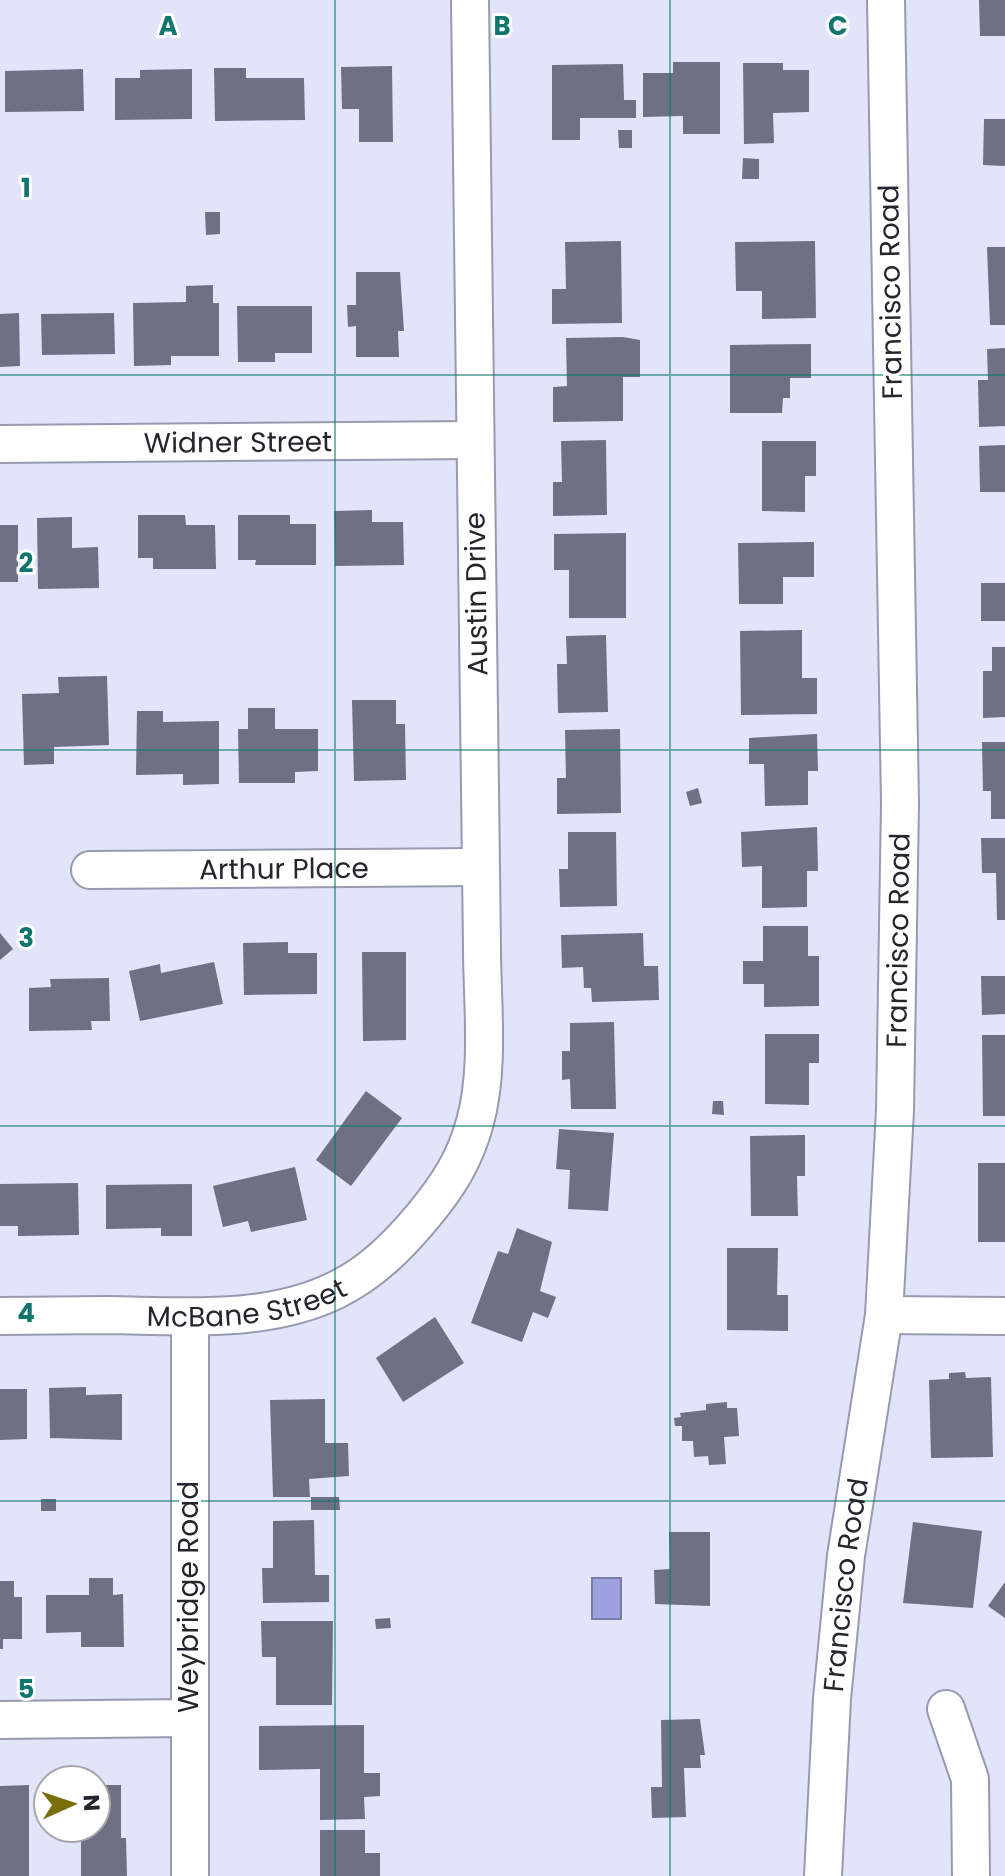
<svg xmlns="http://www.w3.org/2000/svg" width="1005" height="1876" viewBox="0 0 1005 1876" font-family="Poppins,sans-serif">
<rect width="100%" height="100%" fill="#e2e4fa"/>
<rect fill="#9ea1df" stroke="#797caa" stroke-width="2" x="592" y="1578" width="29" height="41"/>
<g fill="#6e7084">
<polygon points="979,0 1005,0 1005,36 980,36"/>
<polygon points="673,62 720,62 720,134 683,134 683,116 643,117 643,73 673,73"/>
<polygon points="743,63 783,63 783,70 809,70 809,112 773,113 774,143 744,144"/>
<polygon points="623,64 624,100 636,100 636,118 580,118 580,140 552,140 552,65"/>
<polygon points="392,66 393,142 359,142 359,109 342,109 341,67"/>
<polygon points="214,68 246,68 246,78 304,78 305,120 215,121"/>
<polygon points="83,69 84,111 5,112 5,71"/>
<polygon points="192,69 192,119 115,120 115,78 140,78 140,70"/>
<polygon points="984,119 1005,119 1005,166 983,165"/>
<polygon points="618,130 632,130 632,148 619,148"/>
<polygon points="743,158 759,159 759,179 742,179"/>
<polygon points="205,212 220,212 220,234 206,235"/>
<polygon points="621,241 622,323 552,324 552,289 566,289 565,242"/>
<polygon points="815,241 816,318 762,319 762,291 736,291 735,242"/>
<polygon points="987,247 1005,247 1005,325 990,325"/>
<polygon points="356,272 400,272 404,331 398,331 399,357 356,357 356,326 348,327 347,305 356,305"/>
<polygon points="213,285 213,303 219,303 219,356 171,356 171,365 134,366 133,303 186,302 186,286"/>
<polygon points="237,306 312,306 312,353 275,353 275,362 238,362"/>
<polygon points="19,313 20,366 0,367 0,314"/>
<polygon points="114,313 115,354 42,355 41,314"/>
<polygon points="623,337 640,340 640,377 623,377 623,421 553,422 553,387 567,386 566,338"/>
<polygon points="811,344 811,378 790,378 790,398 783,398 782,413 730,413 730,345"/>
<polygon points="1005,348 1005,426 979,427 978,380 988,380 987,349"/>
<polygon points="606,440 607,515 553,516 553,482 562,482 561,441"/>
<polygon points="762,441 816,441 816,476 805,476 805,512 762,511"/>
<polygon points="1005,445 1005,492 980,492 979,446"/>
<polygon points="372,510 372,522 403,522 404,565 335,566 334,511"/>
<polygon points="138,515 185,515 186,525 215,525 216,569 153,569 153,558 138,558"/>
<polygon points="238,515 290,515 290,524 316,524 316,565 255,565 256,560 238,560"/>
<polygon points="72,517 72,548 98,547 99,588 38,589 37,518"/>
<rect x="0" y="525" width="18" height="57"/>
<polygon points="626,533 626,618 569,618 569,570 554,570 554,534"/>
<polygon points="814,542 814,577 783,577 783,604 739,604 738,543"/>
<rect x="981" y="583" width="24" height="38"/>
<polygon points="802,630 802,678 817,678 817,714 741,715 740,631"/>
<polygon points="606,635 608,712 558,713 557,664 567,664 566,636"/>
<polygon points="992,647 1005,647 1005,717 983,718 983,671 992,671"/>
<polygon points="107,676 109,745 54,747 54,764 24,765 22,694 59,693 58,677"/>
<polygon points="352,700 396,700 396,724 405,724 406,780 354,781"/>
<polygon points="248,708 275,708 275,729 318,729 318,771 295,772 295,783 239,783 238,729 248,729"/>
<polygon points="137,711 163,711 163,722 219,721 219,784 183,785 183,774 136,775"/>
<polygon points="620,729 621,813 557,814 557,778 566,778 565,730"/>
<polygon points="817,734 818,771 808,771 808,805 765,806 764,764 749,764 749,738"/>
<polygon points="982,742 1005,742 1005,819 991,819 991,791 983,791"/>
<polygon points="698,788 702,803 690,806 686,792"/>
<polygon points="817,827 818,871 807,871 807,907 762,908 762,866 742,867 741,832"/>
<polygon points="568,832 616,832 617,906 560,907 559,869 568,869"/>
<polygon points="981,838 1005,838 1005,920 997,920 996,873 982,873"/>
<polygon points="763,926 808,926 808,956 819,956 819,1006 764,1007 764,984 743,984 743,961 763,961"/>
<polygon points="0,933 13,949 0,960"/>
<polygon points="643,933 644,966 658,966 659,1000 592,1002 591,988 584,988 583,967 562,968 561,935"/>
<polygon points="288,942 288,953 317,953 317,994 244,995 243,943"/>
<polygon points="362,952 406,952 406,1040 363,1041"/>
<polygon points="214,962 223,1004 140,1021 129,971 160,964 161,973"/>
<polygon points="981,976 1005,976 1005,1014 982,1015"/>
<polygon points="109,978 110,1021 91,1021 92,1030 29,1031 29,988 51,987 50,979"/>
<polygon points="614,1022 616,1109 571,1109 570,1079 562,1080 562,1051 570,1051 570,1023"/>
<polygon points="765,1034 819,1034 819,1063 809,1063 809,1105 765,1104"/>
<polygon points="982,1035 1005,1035 1005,1116 983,1116"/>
<polygon points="366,1091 402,1118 351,1186 316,1160"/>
<polygon points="713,1101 723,1101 724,1115 712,1114"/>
<polygon points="559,1129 614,1133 608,1211 568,1209 570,1170 556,1169"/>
<polygon points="805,1135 805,1176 797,1176 798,1216 751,1216 750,1136"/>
<rect x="978" y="1163" width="27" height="79"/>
<polygon points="295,1167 307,1220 251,1232 248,1221 223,1227 213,1186"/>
<polygon points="78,1183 79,1235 18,1236 18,1226 0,1226 0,1184"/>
<polygon points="192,1184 192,1236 161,1236 161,1228 106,1229 106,1185"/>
<polygon points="517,1228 552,1242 540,1291 556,1297 548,1318 533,1312 522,1342 471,1323 498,1251 508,1254"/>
<polygon points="727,1248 778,1248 777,1295 788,1295 788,1331 727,1330"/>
<polygon points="435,1317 464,1363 403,1402 376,1358"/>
<polygon points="965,1372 966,1378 991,1377 993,1457 931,1458 929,1380 949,1379 949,1373"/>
<polygon points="86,1387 86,1395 122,1394 122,1440 50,1438 49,1388"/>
<polygon points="0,1389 27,1389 27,1439 0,1440"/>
<polygon points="325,1399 325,1443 348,1443 349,1476 309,1479 310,1497 273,1497 270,1400"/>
<polygon points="727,1402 727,1408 737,1408 739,1436 724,1437 726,1464 709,1465 708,1456 694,1457 693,1441 682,1441 682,1426 675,1426 674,1418 681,1417 680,1413 706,1410 706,1404"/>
<polygon points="311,1497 339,1497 340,1510 311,1510"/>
<rect x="41" y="1499" width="15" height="12"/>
<polygon points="314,1520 315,1575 329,1575 329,1602 263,1603 262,1568 273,1568 273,1521"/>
<polygon points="913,1522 982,1531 973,1608 903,1603"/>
<polygon points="669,1532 710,1532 710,1606 655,1604 654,1570 670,1569"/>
<polygon points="89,1578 113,1578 113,1595 123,1594 124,1647 81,1647 81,1632 46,1633 46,1595 89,1595"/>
<polygon points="0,1581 14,1581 14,1597 22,1597 22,1639 3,1639 3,1649 0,1649"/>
<polygon points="1005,1582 1005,1618 988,1606"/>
<polygon points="390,1618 391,1628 376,1629 375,1619"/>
<polygon points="261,1621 333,1621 332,1705 276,1705 276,1657 262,1657"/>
<polygon points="700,1719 705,1755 700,1755 701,1768 684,1768 686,1817 652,1818 651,1787 662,1787 661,1720"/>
<polygon points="364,1725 364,1773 380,1773 380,1796 364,1797 365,1819 320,1820 320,1769 259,1770 259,1726"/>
<polygon points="29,1785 29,1876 0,1876 0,1786"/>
<polygon points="96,1785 121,1785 121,1838 126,1838 127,1876 81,1876 81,1828 96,1828"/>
<polygon points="320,1830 365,1830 365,1853 380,1853 380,1876 320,1876"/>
</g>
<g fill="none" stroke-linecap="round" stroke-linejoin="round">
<g stroke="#989aaf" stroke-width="40">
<g id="street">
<path id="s1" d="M0,444L474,440"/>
<path id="s2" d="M90,870L479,867"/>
<polyline points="884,1315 1005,1316"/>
<path id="s3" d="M0,1316C36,1316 73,1315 109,1315C183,1316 267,1324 336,1290C371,1273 398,1246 423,1216C447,1187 465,1160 475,1122C490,1068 482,1003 482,947L470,0"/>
<polyline points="946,1709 970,1779 971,1876"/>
<polyline points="0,1720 187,1718"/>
<polyline points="190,1876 190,1317"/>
<path id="s4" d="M823,1876L832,1699L846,1556L884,1315L895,1110L900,803L886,0"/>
</g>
</g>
<use href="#street" stroke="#fff" stroke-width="36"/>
</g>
<path fill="none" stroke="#0f766e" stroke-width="2" stroke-opacity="0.55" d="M335,0V1876M670,0V1876M0,375H1005M0,750H1005M0,1126H1005M0,1501H1005"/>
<g text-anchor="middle" stroke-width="6" stroke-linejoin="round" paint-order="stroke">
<g font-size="28" fill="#24252d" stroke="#fff">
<text transform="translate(890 292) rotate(-91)" y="10">Francisco Road</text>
<text dy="10" stroke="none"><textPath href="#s1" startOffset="238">Widner Street</textPath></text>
<text transform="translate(476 594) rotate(-91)" y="10">Austin Drive</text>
<text dy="10" stroke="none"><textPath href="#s2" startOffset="194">Arthur Place</textPath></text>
<text dy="10" stroke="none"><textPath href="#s4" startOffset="940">Francisco Road</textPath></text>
<text dy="10" stroke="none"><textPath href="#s3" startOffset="248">McBane Street</textPath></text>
<text dy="10" stroke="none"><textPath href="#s4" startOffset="292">Francisco Road</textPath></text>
<text transform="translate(188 1597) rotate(-90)" y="10">Weybridge Road</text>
</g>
</g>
<g font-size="26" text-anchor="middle" font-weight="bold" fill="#0f766e" stroke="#fff" stroke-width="6" stroke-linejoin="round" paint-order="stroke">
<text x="168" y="35">A</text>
<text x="502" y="35">B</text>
<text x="838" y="35">C</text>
<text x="26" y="197">1</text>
<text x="26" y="572">2</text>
<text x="26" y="947">3</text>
<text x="26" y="1322">4</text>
<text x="26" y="1698">5</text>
</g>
<g transform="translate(72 1804) rotate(87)"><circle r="38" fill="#ffffff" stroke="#a7a8ab" stroke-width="2"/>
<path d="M0-6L14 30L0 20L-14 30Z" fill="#7a6e0a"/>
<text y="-12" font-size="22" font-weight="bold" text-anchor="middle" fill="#24252d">N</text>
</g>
</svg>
